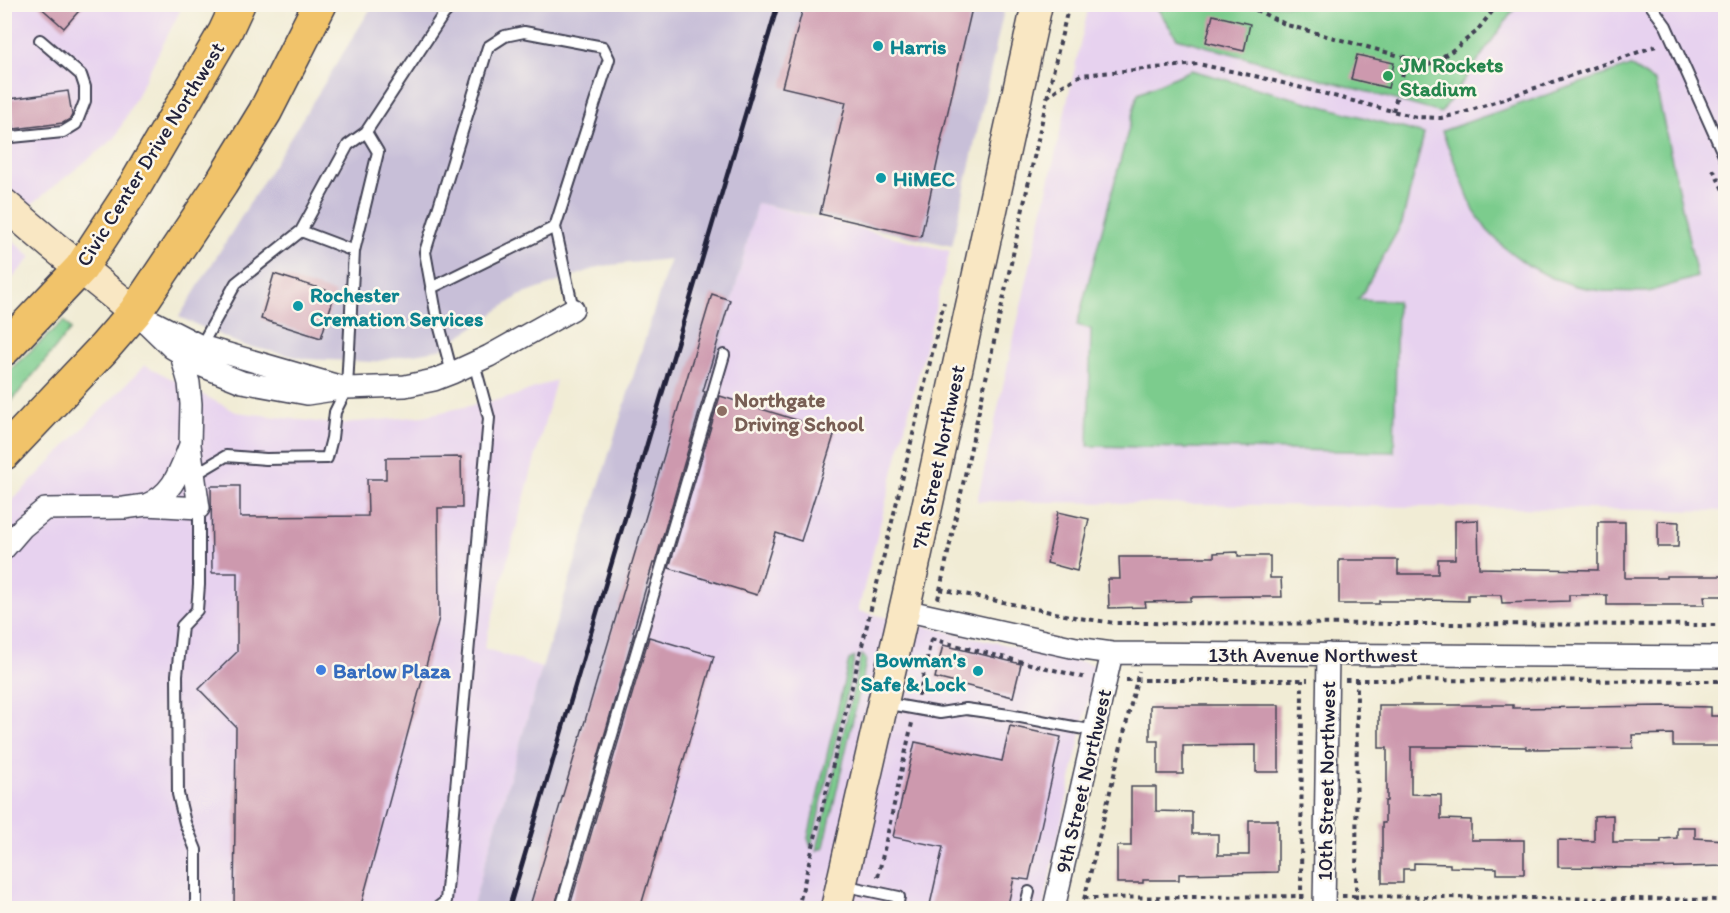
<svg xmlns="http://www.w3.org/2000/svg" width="1730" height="913" font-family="Itim,sans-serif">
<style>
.built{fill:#e7d2ef}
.industrial{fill:#c8bfd8}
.green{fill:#7bcc8d;stroke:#4e7764;stroke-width:1.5}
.building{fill:#cd99ae}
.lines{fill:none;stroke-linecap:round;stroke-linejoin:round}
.lane-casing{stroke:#414052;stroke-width:14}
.street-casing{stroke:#414052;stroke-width:24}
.secondary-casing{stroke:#414052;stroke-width:33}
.primary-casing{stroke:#414052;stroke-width:36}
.path{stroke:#414052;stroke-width:4;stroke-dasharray:4.5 4.5;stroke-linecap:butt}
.lane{stroke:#fff;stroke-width:10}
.street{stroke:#fff;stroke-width:21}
.secondary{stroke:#f9e7c3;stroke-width:30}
.primary{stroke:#f1c36a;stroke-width:33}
.rail{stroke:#22223b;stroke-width:4.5}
.culture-dot{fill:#0f9aa8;stroke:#fbf7ec;stroke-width:2}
.leisure-dot{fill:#2e9e5b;stroke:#fbf7ec;stroke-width:2}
.education-dot{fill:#8d6e63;stroke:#fbf7ec;stroke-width:2}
.shop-dot{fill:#3f7fe0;stroke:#fbf7ec;stroke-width:2}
.labels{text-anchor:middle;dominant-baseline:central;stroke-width:5;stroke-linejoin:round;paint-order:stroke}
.culture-label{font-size:21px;font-weight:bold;fill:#0d838f;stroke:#fbf7ec;text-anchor:start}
.leisure-label{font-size:21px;font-weight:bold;fill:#27864d;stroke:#fbf7ec;text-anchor:start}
.street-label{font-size:21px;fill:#22223b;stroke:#fbf7ec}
.education-label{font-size:21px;font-weight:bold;fill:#785e54;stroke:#fbf7ec;text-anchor:start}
.shop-label{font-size:21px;font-weight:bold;fill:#366cbe;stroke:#fbf7ec;text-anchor:start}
</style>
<rect width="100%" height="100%" fill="#fbf7ec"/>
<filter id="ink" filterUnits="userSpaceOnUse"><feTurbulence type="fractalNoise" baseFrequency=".0167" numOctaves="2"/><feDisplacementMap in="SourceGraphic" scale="12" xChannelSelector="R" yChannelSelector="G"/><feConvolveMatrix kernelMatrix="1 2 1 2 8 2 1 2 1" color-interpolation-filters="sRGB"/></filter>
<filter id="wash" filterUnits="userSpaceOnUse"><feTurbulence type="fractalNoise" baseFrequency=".008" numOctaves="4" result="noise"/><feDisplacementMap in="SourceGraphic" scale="24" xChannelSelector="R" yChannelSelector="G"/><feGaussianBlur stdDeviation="1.35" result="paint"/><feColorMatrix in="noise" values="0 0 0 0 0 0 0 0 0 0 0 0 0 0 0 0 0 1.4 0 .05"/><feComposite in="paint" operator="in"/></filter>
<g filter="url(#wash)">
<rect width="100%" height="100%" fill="#f1ecd5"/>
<path class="built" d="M5 5H183L115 138 28 207 5 186Z
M1089 5H1725V511L977 501Z
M757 203 950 251 858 611 1096 665 1043 908H558L707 400Z
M5 233 31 257 5 287Z
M145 365 236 412 334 424 423 416 511 397 556 380 484 648 542 668 472 908H5L4 509Z"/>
<path class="industrial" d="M373 5H1005L952 246 757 203 707 400 557 908H472L542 668 670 259 602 266 519 296 441 349 373 362 306 359 242 345 179 317Z"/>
<path class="green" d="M1155 5H1517L1441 113 1177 38Z
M1630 66 1655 82 1697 277 1648 292 1602 291 1576 286 1550 277 1528 265 1506 249 1487 230 1474 211 1442 131Z
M1191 70 1424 134 1402 223 1361 296 1357 299 1397 301 1394 452 1088 446 1091 329 1077 325 1138 93Z
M64 321 71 329 5 409V374Z
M861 655 866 659 865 666 824 846 823 848 817 850Z
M855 657 811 847 808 838 849 660Z"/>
<g id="blocks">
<path class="building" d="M37 4H85L64 28Z
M804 4H973L941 141H942L921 237 820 214 846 102 782 87Z
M1213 15 1250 24 1244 51 1206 42Z
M1357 55 1394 63 1388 88 1351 79Z
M68 91 72 115 70 119 63 123 14 129 10 99Z
M274 274 335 293 321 338 261 319Z
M712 294 730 300 703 391 705 392 655 563H653L633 632 634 633 554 909H529Z
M720 396 835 432 801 541 776 533 757 595 669 568Z
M461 457 462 508H438L439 618 360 909H234L236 727 199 689 237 652V573H212L211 486H240V517L368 516 367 479H386V458Z
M1058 512 1089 519 1077 571 1047 563Z
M1478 520 1479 568 1598 570V522H1625V578H1666V576H1725V596H1704L1705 605H1607V595H1569V601L1502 603 1501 595H1468V601L1426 600V601H1379V604H1339V560H1398V574H1438V559H1455V521Z
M1658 521 1679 522 1678 547H1658Z
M1238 552V556H1270V578H1281L1282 597H1252V596L1191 597V601L1145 602 1146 607 1109 608 1108 579H1120L1119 557H1214V553Z
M649 637 714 656 640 909H569Z
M943 645 1021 664 1013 697 935 678Z
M1150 705H1279V772H1256V745L1183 746V774H1158V741H1150Z
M1379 705H1513V708L1663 706 1711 707V716H1725V746H1673V734L1632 735 1633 748 1526 749V747L1448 746V747H1411V794L1441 795V819L1471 820V840H1524V874H1497V868L1450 867V864L1414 863V869H1403V883H1382V823H1385V801H1387V748H1379Z
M1010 726 1061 737 1029 880 1014 878 1007 909H929L943 847 893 837 915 742 1002 761Z
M1131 787H1156V811L1192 812V834H1218V855H1249V820H1278V872L1179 874V880H1143V883H1117V846H1131Z
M1613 815V842H1661V839L1677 838V827H1695V838L1725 840V866L1644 868 1558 867V840L1594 841V816Z"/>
</g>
</g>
<g filter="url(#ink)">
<use href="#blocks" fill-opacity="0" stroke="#414052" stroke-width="1.5"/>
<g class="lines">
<g class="lane-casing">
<path id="lane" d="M1650 4 1666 26 1726 160
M4 135 12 137 63 132 76 124 85 101V87L81 75 40 40
M555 227 573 309
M354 251 378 152 366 132
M431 288 555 227 609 59 603 47 524 32 505 36 488 47 425 252 436 313 452 373
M201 346 236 283 301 231 348 145 366 132 443 15 453 4
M194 475 226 456 266 459 327 458 332 438 335 412 347 388 354 251 301 231
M884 703 940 713 966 709 1009 715 1095 731
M842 885 899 897 897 908
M196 908V850L185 823 178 794 177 675 182 626 197 610 199 585V508
M437 908 446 901 489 418 474 363
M561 908 724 355
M1025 908 1029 892"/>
</g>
<g class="street-casing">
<path id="street" d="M135 312 172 348 202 366 242 382 307 394 347 388 405 386 434 380 452 373 489 356 573 309
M154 322 201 346 339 386
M146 505C174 493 179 472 190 445
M4 549 23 527 45 509 124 508 146 505 199 508 190 445 191 404 189 383 181 355
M904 610 1076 648 1112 653 1726 657
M1054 908 1112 653
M1324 908 1328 654"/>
</g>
<g class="secondary-casing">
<path id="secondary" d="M4 204 52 245 135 312
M836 908 911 580 1037 4"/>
</g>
<g class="primary-casing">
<path id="primary" d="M4 349 81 268 136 184 225 32 238 4
M4 453 103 349 135 312 221 184 265 112 320 4"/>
</g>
<path class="path" d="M1249 4 1254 9 1287 25 1429 64 1449 53 1476 32 1498 4
M1047 97 1060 87 1081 75 1198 64 1259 77 1416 117 1441 118 1463 113 1656 46
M1393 111 1407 58
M1713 169 1726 196
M940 589 1079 618 1115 623 1726 625
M938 599 1047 98 1069 4
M931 639 1086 678
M1126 680H1308
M1345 680 1726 681
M919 696 932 635
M878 877 912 723
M1342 896 1726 900
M1084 898 1305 896
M798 908C847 706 897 505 944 302
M1082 908 1139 671
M1301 908 1302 680
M1356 908 1357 680"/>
<use href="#lane" class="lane"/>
<use href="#street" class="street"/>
<use href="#secondary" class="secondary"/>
<use href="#primary" class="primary"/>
<path class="rail" d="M509 908 778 4"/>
</g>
</g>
<g class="culture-dot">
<circle cx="878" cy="46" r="6"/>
<circle cx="881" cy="178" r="6"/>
<circle cx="298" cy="306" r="6"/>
<circle cx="978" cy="671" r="6"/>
</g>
<circle class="leisure-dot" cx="1388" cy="76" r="6"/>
<circle class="education-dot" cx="722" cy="411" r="6"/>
<circle class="shop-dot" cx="321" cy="670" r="6"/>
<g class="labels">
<g class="culture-label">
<text x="890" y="46">Harris</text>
<text x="893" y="178">HiMEC</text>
<text x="310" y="294">Rochester<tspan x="310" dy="24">Cremation Services</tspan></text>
<text x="966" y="659" text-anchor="end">Bowman's<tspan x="966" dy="24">Safe &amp; Lock</tspan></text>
</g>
<g class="leisure-label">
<text x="1400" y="64">JM Rockets<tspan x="1400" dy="24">Stadium</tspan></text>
</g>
<g class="street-label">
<text transform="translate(150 154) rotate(-58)">Civic Center Drive Northwest</text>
<text transform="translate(938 457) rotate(-78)">7th Street Northwest</text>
<text x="1313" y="654">13th Avenue Northwest</text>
<text transform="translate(1083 781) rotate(-77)">9th Street Northwest</text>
<text transform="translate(1326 781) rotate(-89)">10th Street Northwest</text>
</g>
<g class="education-label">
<text x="734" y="399">Northgate<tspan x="734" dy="24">Driving School</tspan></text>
</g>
<g class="shop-label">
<text x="333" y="670">Barlow Plaza</text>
</g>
</g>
<rect width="1730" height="913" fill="none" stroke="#fbf7ec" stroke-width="24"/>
</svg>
